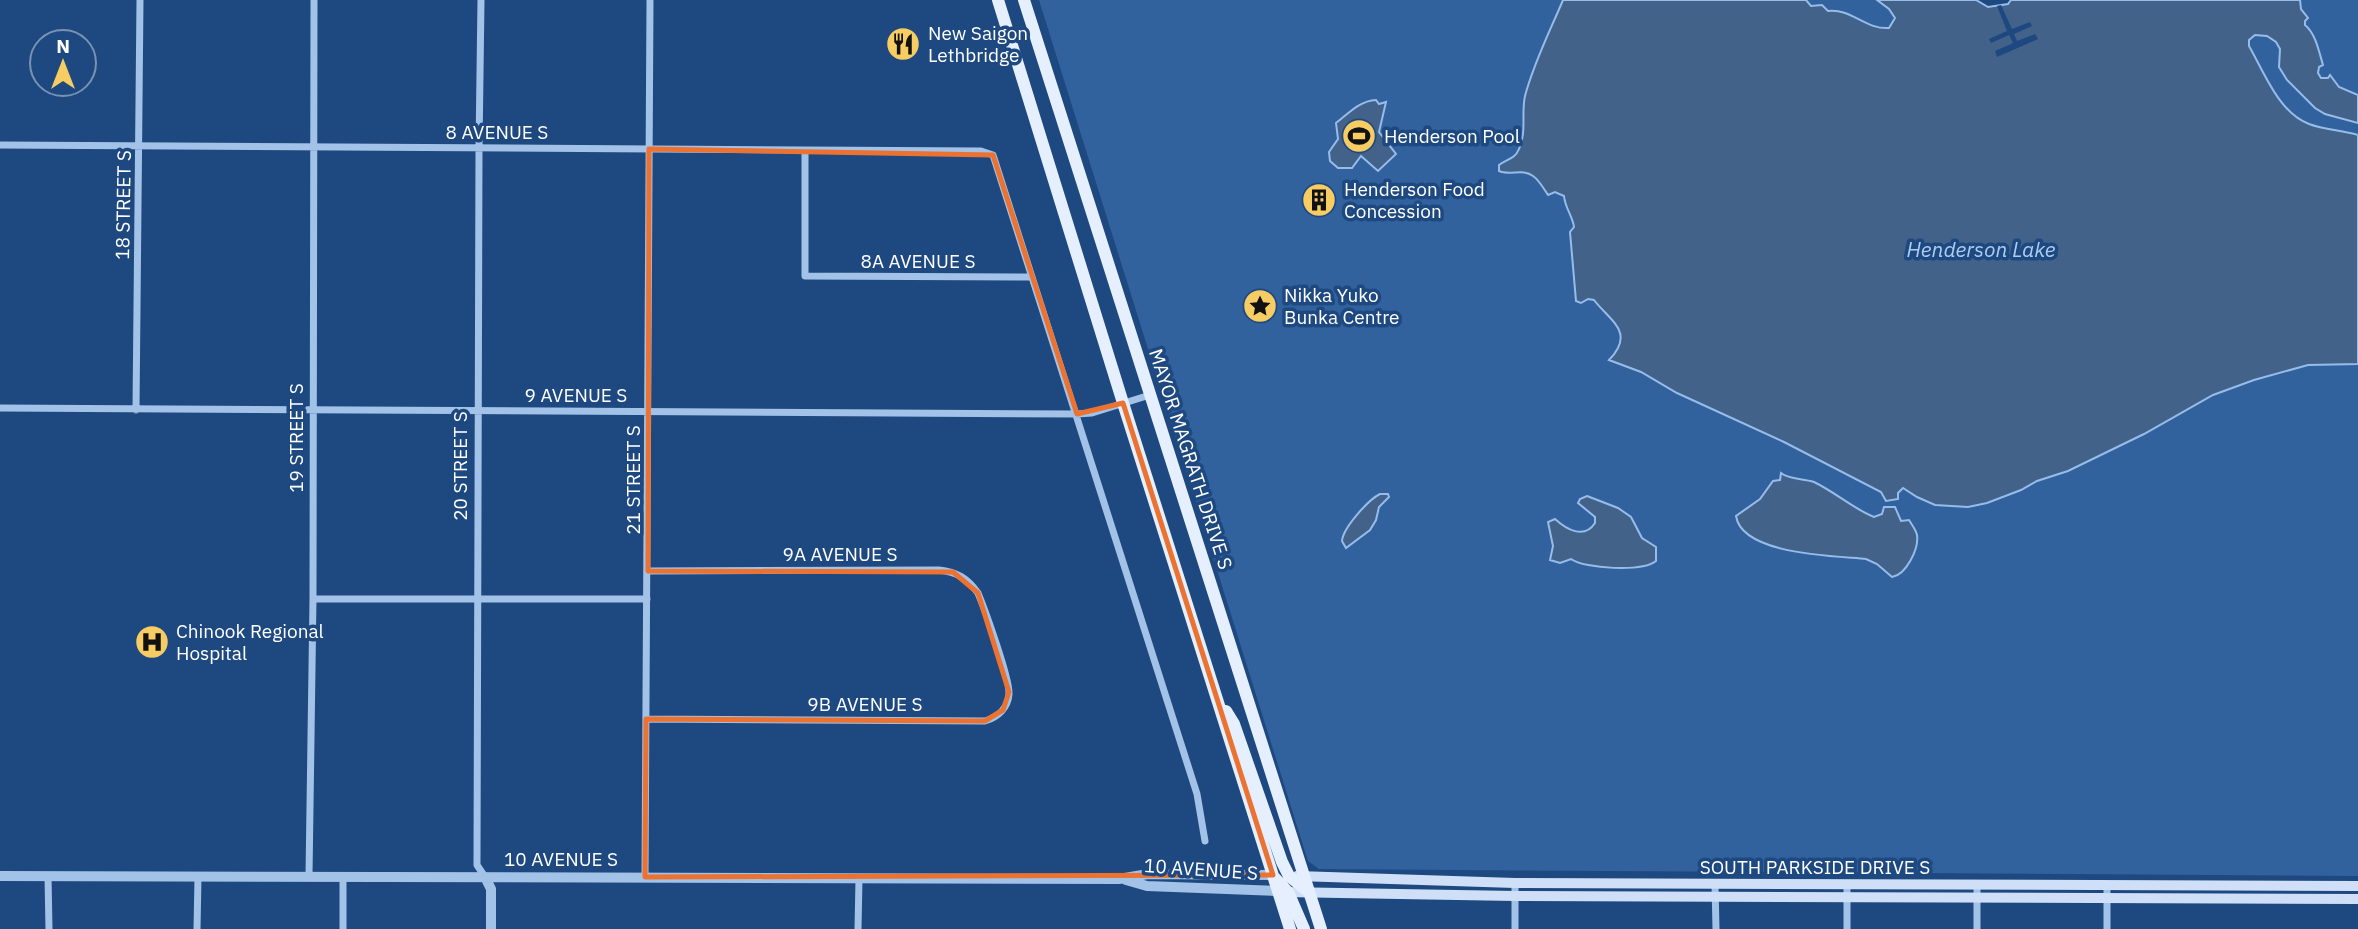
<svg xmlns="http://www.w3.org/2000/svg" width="2358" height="929" font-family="'IBM Plex Sans',sans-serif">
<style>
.green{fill:#32629e}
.water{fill:#42628a;stroke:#96bdea;stroke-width:2}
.pier{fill:#1e4980}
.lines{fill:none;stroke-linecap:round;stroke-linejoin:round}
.minor{stroke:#a3c2e8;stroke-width:7}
.tertiary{stroke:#a3c2e8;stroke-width:10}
.secondary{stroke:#cedff7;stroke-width:10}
.primary{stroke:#e6effe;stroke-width:12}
.marked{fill:none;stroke:#eb7230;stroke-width:5;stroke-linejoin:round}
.labels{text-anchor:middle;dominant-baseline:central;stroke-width:7;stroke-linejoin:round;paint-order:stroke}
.poi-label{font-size:19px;fill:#fff;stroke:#1e4980;text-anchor:start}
.street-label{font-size:19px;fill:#fff;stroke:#1e4980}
.water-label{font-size:21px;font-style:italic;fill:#aeccf0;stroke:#1e4980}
</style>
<rect width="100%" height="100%" fill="#1e4980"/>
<path class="green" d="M1039 0H1564C1550 31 1534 62 1526 95 1520 117 1533 153 1504 162L1506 174C1531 170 1534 176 1548 195L1555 192 1564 196 1569 215 1574 223 1588 299 1594 300C1611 323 1635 330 1609 360L1641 372 1677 393 1784 442 1881 492 1898 493 1903 488 1917 497 1935 505 1968 507 2021 490 2037 481 2068 471 2144 434 2213 395 2254 380 2309 365 2358 364V876L1319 869 1308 861Z
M1806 0H1877L1889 9 1895 18 1889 28C1874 29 1869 22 1856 18 1847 16 1836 14 1827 10 1820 8 1819 5 1811 6Z
M2300 0H2358V95L2339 87 2331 76 2328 78H2321L2317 73 2322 65 2305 26Z
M2254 35 2267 36 2276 42 2280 49 2279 67 2287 80 2315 108 2324 114 2358 123V135C2342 130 2325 130 2309 124 2279 113 2264 72 2249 46V40Z"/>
<path class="water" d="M1563 0H1806L1811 6 1822 5 1828 11C1851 8 1866 30 1889 28L1895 18 1889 9 1877 0H1976L1988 7 2008 4 2011 0H2300L2301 9 2308 18 2305 21V25C2316 34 2319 52 2323 65L2319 67 2318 73 2321 78H2328L2330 75 2339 87 2358 95V123L2325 114 2315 108 2287 80 2279 67 2280 49 2276 42 2267 36 2255 35 2249 40V46C2264 72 2279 113 2309 124 2325 130 2342 130 2358 135V364L2308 365 2254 380 2213 395 2144 434 2068 471 2037 481 2021 490 1987 503 1968 507 1935 505 1917 497 1903 488 1898 493V499L1886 501 1881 492 1784 442 1677 393 1641 372 1609 360C1636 332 1610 321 1594 300L1588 299 1581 303 1576 301 1570 232 1574 227C1573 217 1565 208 1564 196L1555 192 1548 195C1544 189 1539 180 1533 176 1523 168 1510 176 1499 171V165C1507 159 1515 159 1519 149 1527 132 1521 113 1525 96 1534 62 1550 31 1563 0Z
M1376 100 1379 104 1386 102 1379 132 1396 154 1378 171 1361 156 1352 168H1338L1330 161 1329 152 1338 139 1336 123C1349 113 1359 101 1376 100Z
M1781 473C1790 480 1803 478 1814 482 1835 492 1852 508 1874 517L1882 514 1884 507H1895L1901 521 1909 520C1912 525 1916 530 1917 535 1919 549 1906 575 1892 577L1877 564 1866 559C1836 556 1742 555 1736 516L1760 499 1773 481 1780 480Z
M1380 494H1388L1389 497 1379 507 1376 520 1370 530 1346 548 1342 541C1343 528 1368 500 1380 494Z
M1587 496 1618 508 1631 517 1642 538 1656 547V561C1642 572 1585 569 1571 559L1560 563 1550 560 1553 546 1548 522 1555 519C1566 529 1584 540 1595 523V517L1578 503 1580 499Z"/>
<path class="pier" d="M2001 5 2012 29 2030 22 2032 26 2014 34 2017 41 2035 34 2038 39 1997 57 1995 51 2013 43 2009 35 1991 43 1989 39 2007 31 1997 6Z"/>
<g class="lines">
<path class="minor" d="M481 0 479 148 477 865 485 877
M0 145 981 151 993 155 1197 794 1205 841
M805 150V276L1032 277
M0 408 1077 414 1092 413 1150 395
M136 410 140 0
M313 599H647
M646 719 985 721C998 717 1008 708 1009 694 1010 679 985 610 978 593 967 578 957 572 939 570L648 571
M48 876 49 929
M309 876 313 599 314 0
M645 877 650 0
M1715 884 1716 929
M1847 884V929
M1977 884V929
M2107 885V929
M197 929 198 877
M343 929V876
M858 929 859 879
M1515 929V883"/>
<path class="tertiary" d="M0 876 1119 879 1148 874 1273 875
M485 877 491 889V929
M1126 880 1147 886 1278 891"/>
<path class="secondary" d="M1297 876 1515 883 2358 886
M1283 892 1515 896 2358 899"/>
<path class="primary" d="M998 0 1123 403 1290 929
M1024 0 1321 929
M1226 711 1234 724 1282 862 1289 876 1309 892
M1275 878 1288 892 1304 929"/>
</g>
<path class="marked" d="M649 149 993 155 1077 414 1123 403 1273 875 645 877 646 719 985 721 1003 710 1009 692 978 593 953 572 648 571Z"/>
<defs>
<g id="restaurant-disc" transform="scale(1.75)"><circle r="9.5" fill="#f7cc63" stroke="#1e4980"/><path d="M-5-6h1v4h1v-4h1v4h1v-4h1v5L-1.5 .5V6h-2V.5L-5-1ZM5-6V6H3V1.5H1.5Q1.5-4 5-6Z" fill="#111"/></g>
<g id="stadium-disc" transform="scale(1.75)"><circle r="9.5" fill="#f7cc63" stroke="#1e4980"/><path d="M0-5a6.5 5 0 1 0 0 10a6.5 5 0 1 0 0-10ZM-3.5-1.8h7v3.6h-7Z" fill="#111"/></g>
<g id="building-disc" transform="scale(1.75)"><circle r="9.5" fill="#f7cc63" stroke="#1e4980"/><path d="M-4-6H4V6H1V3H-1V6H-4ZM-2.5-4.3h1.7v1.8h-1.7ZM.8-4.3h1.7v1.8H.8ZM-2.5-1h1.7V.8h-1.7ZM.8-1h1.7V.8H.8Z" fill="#111"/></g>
<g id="sight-disc" transform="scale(1.75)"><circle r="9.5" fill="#f7cc63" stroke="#1e4980"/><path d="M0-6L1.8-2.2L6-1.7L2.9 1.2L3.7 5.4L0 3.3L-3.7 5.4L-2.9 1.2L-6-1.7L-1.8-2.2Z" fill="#111"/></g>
<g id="hospital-disc" transform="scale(1.75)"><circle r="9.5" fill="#f7cc63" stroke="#1e4980"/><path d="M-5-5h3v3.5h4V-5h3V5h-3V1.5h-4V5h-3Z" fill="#111"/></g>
</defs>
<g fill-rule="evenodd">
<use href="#restaurant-disc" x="903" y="44"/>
<use href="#stadium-disc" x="1359" y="136"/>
<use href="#building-disc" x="1319" y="200"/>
<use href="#sight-disc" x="1260" y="306"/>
<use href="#hospital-disc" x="152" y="642"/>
</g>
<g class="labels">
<g class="poi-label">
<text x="928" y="33">New Saigon<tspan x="928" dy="22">Lethbridge</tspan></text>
<text x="1384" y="136">Henderson Pool</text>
<text x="1344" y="189">Henderson Food<tspan x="1344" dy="22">Concession</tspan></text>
<text x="1284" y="295">Nikka Yuko<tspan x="1284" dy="22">Bunka Centre</tspan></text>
<text x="176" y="631">Chinook Regional<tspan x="176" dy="22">Hospital</tspan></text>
</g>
<g class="street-label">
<text x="497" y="132">8 AVENUE S</text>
<text transform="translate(123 205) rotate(-89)">18 STREET S</text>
<text x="918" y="261">8A AVENUE S</text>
<text x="576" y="395">9 AVENUE S</text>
<text transform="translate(296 438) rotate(-90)">19 STREET S</text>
<text transform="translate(1191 459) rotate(72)">MAYOR MAGRATH DRIVE S</text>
<text transform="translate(460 466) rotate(-90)">20 STREET S</text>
<text transform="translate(633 480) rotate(-90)">21 STREET S</text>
<text x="840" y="554">9A AVENUE S</text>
<text x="865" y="704">9B AVENUE S</text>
<text x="561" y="859">10 AVENUE S</text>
<text x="1815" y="867">SOUTH PARKSIDE DRIVE S</text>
<text transform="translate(1201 869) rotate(4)">10 AVENUE S</text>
</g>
<g class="water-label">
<text x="1981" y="249">Henderson Lake</text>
</g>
</g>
<g transform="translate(63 63)"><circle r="33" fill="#1e4980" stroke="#7892b3" stroke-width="2"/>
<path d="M0-5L12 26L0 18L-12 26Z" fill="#f7cc63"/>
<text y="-10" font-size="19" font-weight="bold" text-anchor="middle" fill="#ffffff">N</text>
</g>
</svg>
